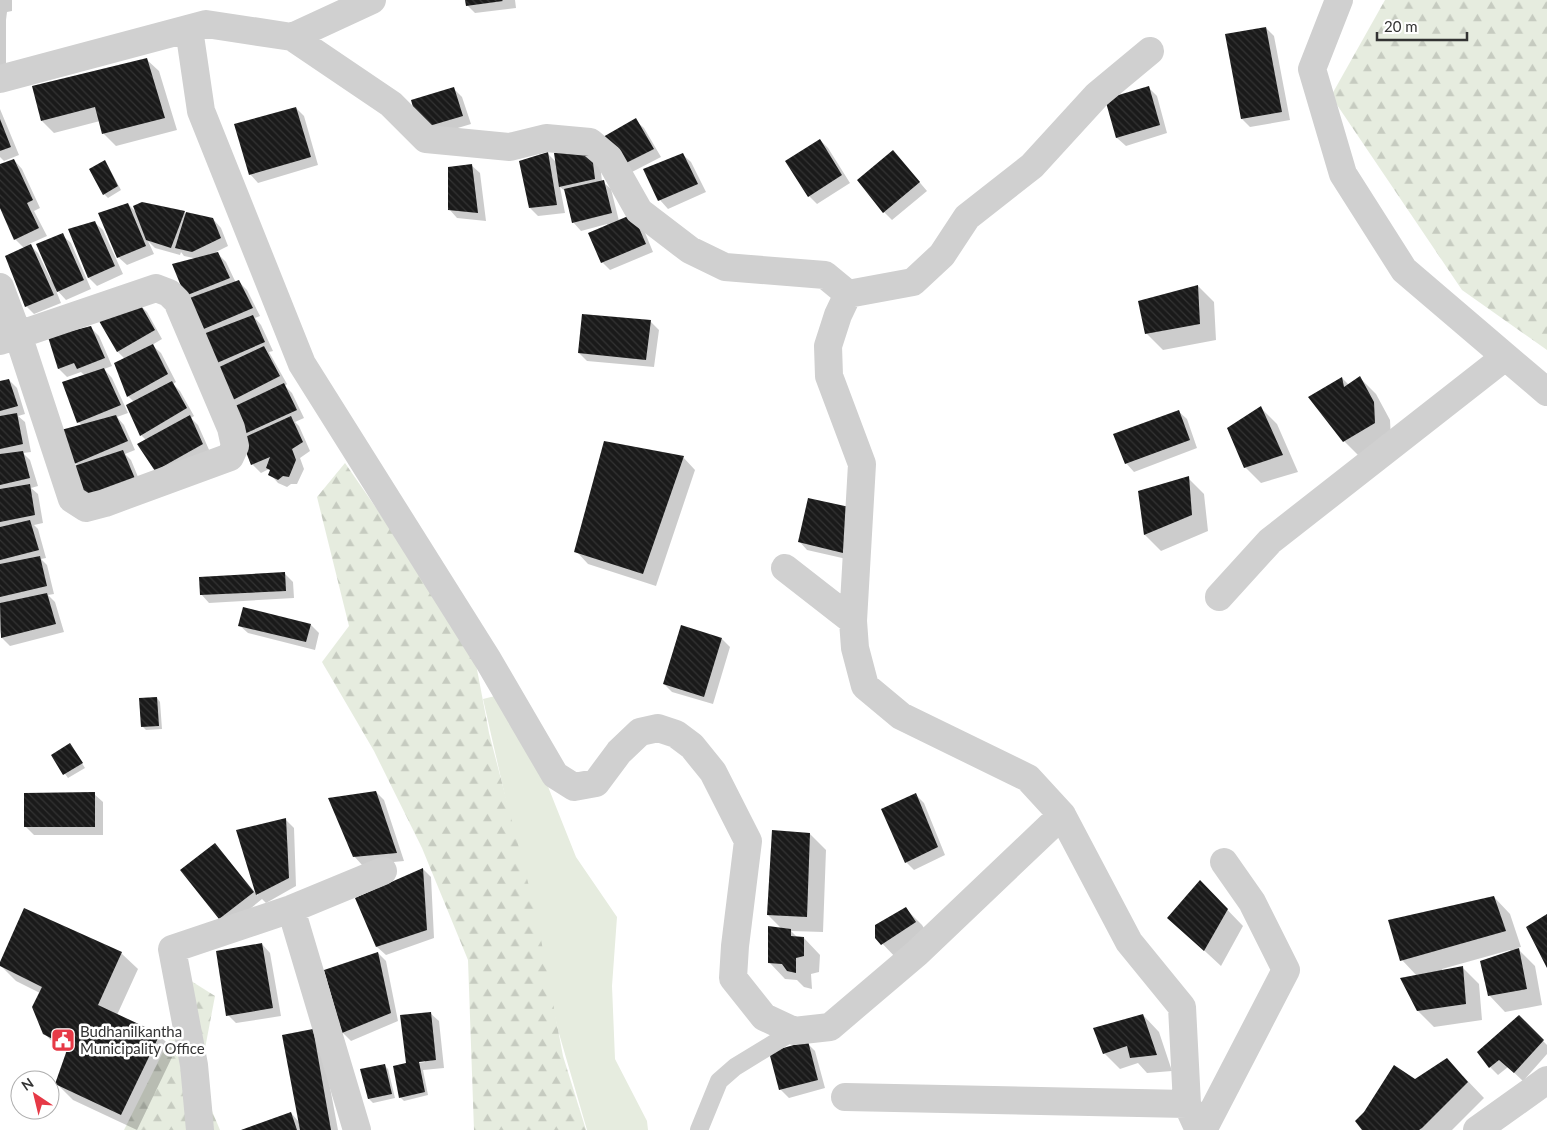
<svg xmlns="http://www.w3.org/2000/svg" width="1547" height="1130" font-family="Lato,sans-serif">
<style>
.green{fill:#e6ecdf}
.forest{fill:url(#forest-firs)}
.shadow{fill:#0003;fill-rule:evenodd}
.building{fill:url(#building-back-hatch)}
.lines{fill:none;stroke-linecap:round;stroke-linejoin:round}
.lane{stroke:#d0d0d0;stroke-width:18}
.street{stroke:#d0d0d0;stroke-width:28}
.labels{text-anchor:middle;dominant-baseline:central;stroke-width:5;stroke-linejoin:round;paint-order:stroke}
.poi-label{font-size:15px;fill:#333;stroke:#fff;text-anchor:start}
</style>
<defs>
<pattern id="forest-firs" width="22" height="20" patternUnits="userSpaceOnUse" patternTransform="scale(1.25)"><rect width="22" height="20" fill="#e6ecdf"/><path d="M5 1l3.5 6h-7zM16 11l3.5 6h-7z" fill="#c6cbc0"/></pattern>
<pattern id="building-back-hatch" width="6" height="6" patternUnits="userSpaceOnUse" patternTransform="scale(1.25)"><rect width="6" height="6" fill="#1a1a1a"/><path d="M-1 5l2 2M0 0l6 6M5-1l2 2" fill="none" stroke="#333"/></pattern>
</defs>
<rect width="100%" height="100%" fill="#fff"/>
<path class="green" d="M499 695 545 779 576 857 617 917 612 986 615 1059 647 1121 648 1130H587L558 1030 483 699Z"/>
<path class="forest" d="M1385 0H1547V350L1462 290 1331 96Z
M345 463 473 648 489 733 536 913 563 1056 586 1130H474L468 960 422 848 374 751 322 662 349 626 317 497Z
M188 979 215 996 199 1080 220 1130H124L186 1006Z"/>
<path class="shadow" d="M0 0H12V11L7 12 6 20V71L0 70Z
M467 0H515L516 8 475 13 467 5Z
M1266 28 1274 36 1290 120 1250 127 1242 119Z
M146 59 159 71 177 130 116 146 103 133 100 121 54 133 42 121Z
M1149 88 1157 96 1167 133 1126 146 1117 138 1106 100Z
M454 89 462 97 471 124 428 137 412 101Z
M296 108 304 116 318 165 258 183 250 174Z
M0 109 19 155 4 161 0 157Z
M635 120 644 128 661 157 630 173 605 137Z
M820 140 828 148 850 183 817 204 809 196Z
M893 151 927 191 892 220 884 212Z
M548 154 556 162 599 156 602 181 611 189 619 221 641 223 653 252 610 270 602 262 607 224 581 231 573 222 566 192 560 187 565 213 538 216 530 208Z
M682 154 691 162 706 192 668 209 660 200Z
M14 160 22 169 40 208 34 211 47 236 29 244 38 253 51 280 53 279 62 235 71 243 91 289 66 300 55 288 61 303 34 314 26 306 24 248 15 239 2 208 0 209V166Z
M104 162 108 166 121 190 108 198 104 194Z
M471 165 480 173 486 221 457 218 449 209Z
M128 204 137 213 184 212 187 215 213 219 221 228 228 246 216 252 226 262 236 283 239 282 247 290 260 316 255 318 261 325 273 351 269 352 287 384 285 386 292 393 304 418 295 422 299 426 310 451 300 458 304 469 297 484H291L287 487 278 483 270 474 271 468 261 473 253 465 186 295 198 259 184 256 181 252 180 255 155 248 148 241 154 254 127 265 118 257Z
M94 222 103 230 123 274 97 286 89 278 70 230Z
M1198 286 1214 302 1216 340 1163 350 1146 333Z
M138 303 147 312 162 339 152 345 161 353 176 382 173 384 180 391 194 416 191 418 198 425 210 452 164 479 146 440 141 435 134 402 128 396 125 359 118 352 101 321Z
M650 321 659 330 654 367 587 361 579 353Z
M91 328 99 336 112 366 104 369 112 378 128 413 117 417 124 425 135 450 125 454 131 460 143 489 78 466 75 463 82 425 78 422 85 376 81 372 67 377 59 369 49 337Z
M1359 377 1376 394 1390 420 1391 439 1360 457 1344 441 1342 378 1349 385Z
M9 380 17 388 25 414 18 416 25 422 31 452 23 453 30 460 38 486 31 488 38 494 43 523 34 525 38 529 46 558 41 559 47 565 54 594 48 595 55 602 64 632 10 646 2 638 0 631V382Z
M1261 408 1277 424 1298 472 1261 483 1245 467Z
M1178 411 1187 419 1197 448 1134 472 1126 463Z
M683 457 695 470 656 586 588 564 576 551Z
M1188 478 1204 494 1208 531 1161 551 1145 535 1140 492Z
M809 499 851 560 807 550 799 541Z
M285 574 293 582 294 598 209 603 201 594Z
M239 625H311L319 633 315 650 248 633Z
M722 639 730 647 713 704 672 692 664 684Z
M157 698 160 702 162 729 146 730 142 726Z
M73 749 85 768 68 778 52 756Z
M376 792 384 800 404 861 362 865 354 856Z
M94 794 103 802V835H34L26 827Z
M916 795 924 803 945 855 914 870 906 862Z
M286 820 294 828 296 886 266 903 262 899 228 927 220 918 215 844 258 896 238 831Z
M810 834 826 850 823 932 791 931 798 938H804L820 955 819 972 811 974 812 989 804 987 797 980 785 979 769 962 782 929 768 915Z
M423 869 431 877 434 938 386 955 377 947 357 899Z
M1494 897 1510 914 1521 947 1517 948 1535 966 1542 1005 1505 1012 1489 995 1511 952 1510 950 1442 969 1443 971 1462 967 1479 984 1482 1020 1434 1027 1418 1011 1417 976 1402 960Z
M1216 898 1243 926 1221 966 1168 917Z
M906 909 922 925 931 939 899 961 876 937Z
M262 944 270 953 281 1016 236 1023 228 1015Z
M121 953 138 969 117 1015 159 1035 175 1051 137 1130 73 1100 57 1084 67 1053 60 1050 44 1033 40 993 16 981 0 965Z
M378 953 386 961 398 1021 351 1041 343 1033 326 971Z
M430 1013 439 1021 444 1068 423 1070 428 1095 404 1101 400 1097 409 1065ZM425 1060V1062L412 1064Z
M1143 1015 1159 1032 1172 1071 1147 1073 1138 1063 1120 1069 1104 1053Z
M1519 1017 1547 1045V1054L1523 1081 1508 1067 1498 1075 1490 1067Z
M312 1030 321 1039 338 1130H244L291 1113 299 1122Z
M807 1043 815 1051 825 1088 789 1098 780 1089Z
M384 1065 388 1069 395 1098 373 1103 369 1099Z
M1463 1076 1484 1098 1452 1130H1364L1415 1080Z"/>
<path class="building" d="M465 0H502L503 1 466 6Z
M1266 27 1282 112 1241 119 1225 34Z
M147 58 165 118 102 134 95 107 41 121 32 86Z
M1149 86 1160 125 1116 138 1105 99Z
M454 87 463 116 419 129 411 100Z
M296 107 311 157 249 175 234 124Z
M636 118 654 149 620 166 603 137Z
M0 119 11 147 0 151Z
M820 139 842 175 808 197 785 161Z
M591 147 595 179 559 187 554 153Z
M893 150 920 182 883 213 857 180Z
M548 152 557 205 529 208 519 161Z
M683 153 698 184 658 201 643 169Z
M14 159 33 200 27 203 39 228 14 240 0 208V164Z
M105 160 118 186 103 195 89 169Z
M472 164 478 213 448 210V167Z
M604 180 612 213 572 223 564 189Z
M142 202 185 211 171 248 146 240 133 206Z
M128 203 146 246 117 258 98 213Z
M186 212 213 218 221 238 192 252 175 248Z
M633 214 646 244 601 263 588 233Z
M95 221 115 266 88 278 68 229Z
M63 233 84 280 57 292 36 244Z
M31 244 54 295 25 307 5 256Z
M218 252 230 278 185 296 172 264Z
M239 280 253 308 199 331 187 299Z
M1198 285 1200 324 1145 334 1138 301Z
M139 302 155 330 117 352 99 321Z
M582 314 651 320 646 360 578 353Z
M253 315 265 342 210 366 198 336Z
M91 326 105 358 77 369 74 363 58 369 48 337Z
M153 344 168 374 127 397 114 363Z
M264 346 280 376 227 403 213 370Z
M104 368 121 405 77 423 62 382Z
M1360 376 1374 402 1375 423 1343 442 1308 397 1342 377 1344 387Z
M9 379 18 406 0 411V381Z
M172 381 187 408 140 436 126 405Z
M284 383 297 410 242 435 231 408Z
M1261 406 1283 455 1244 468 1227 428Z
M1179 410 1190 440 1125 464 1113 434Z
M17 413 23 444 0 449V416Z
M116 415 128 441 74 464 61 430Z
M190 415 203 444 155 471 137 444Z
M291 416 303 442 292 449 296 460 289 477 283 476 278 480 268 475 270 470 266 468 270 457 251 465 241 439Z
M604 441 684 456 643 574 574 552Z
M123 450 136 481 82 500 68 468Z
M23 451 30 478 0 485V454Z
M1189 476 1192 515 1144 535 1138 491Z
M30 484 35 515 0 522V489Z
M808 498 854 508 843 553 798 542Z
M30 520 39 550 0 560V527Z
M40 556 47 586 0 597V564Z
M285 572 286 591 200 595 199 577Z
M47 593 56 624 1 638 0 603Z
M243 607 311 624 306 642 238 626Z
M681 625 722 638 704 697 663 684Z
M157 697 159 726 141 727 139 698Z
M70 743 83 763 63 775 51 755Z
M376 791 397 853 353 857 328 798Z
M95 792V827H24V793Z
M916 793 938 847 905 863 881 809Z
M286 818 289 878 256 895 236 830Z
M772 830 810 833 807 917 767 915Z
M215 843 254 892 219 919 180 870Z
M423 868 427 930 376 947 355 898Z
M1200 880 1228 909 1204 951 1167 918Z
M1494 896 1506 931 1400 961 1388 920Z
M906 907 916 922 881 945 875 938V925Z
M24 908 122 952 98 1005 160 1034 121 1115 55 1084 68 1047 43 1034 32 1007 42 987 0 966V962Z
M1547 914V968L1526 927Z
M768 926 791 929V936L804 937V956L796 958V973L787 971 782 964 768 963Z
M262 943 273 1008 226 1016 216 951Z
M1519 948 1527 989 1488 996 1480 961Z
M378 952 391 1013 342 1033 324 970Z
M1463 966 1466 1004 1417 1011 1400 978Z
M431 1012 436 1060 419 1062 425 1092 399 1098 393 1066 406 1063 400 1015Z
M1143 1014 1157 1055 1130 1058 1127 1046 1103 1054 1093 1028Z
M1519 1015 1544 1040 1514 1073 1499 1060 1489 1068 1477 1052Z
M313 1029 331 1130H300L282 1035Z
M808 1041 818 1080 779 1090 769 1052Z
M1447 1058 1468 1082 1422 1128 1419 1130H1362L1355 1121 1364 1112 1394 1065 1415 1079Z
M385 1064 392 1094 368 1099 360 1069Z
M291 1112 297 1130H241Z"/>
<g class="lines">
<path class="lane" d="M699 1130 719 1081 735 1067 794 1031"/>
<path class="street" d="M1339 0 1312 69 1343 174 1404 270 1547 392
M189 29 201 111 302 364 488 660 555 775 574 787 596 783 619 752 640 732 658 728 676 734 692 746 713 772 748 841 735 946 733 978 764 1017 794 1031 830 1027 917 953 1062 815 1129 942 1182 1007 1187 1104
M292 37 372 0
M0 79 206 24 292 37 391 104 426 139 510 147 546 138 590 142 609 158 639 211 690 250 725 267 825 275 848 294 838 315 828 346 829 376 862 464 853 621
M0 287 18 335 72 499 86 508 105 503 230 457 235 446 231 428 177 301 169 293 156 288 18 335 0 341
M848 294 913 282 942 255 967 217 1032 166 1097 95 1150 51
M785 568 853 621 855 648 865 686 901 716 1028 778 1062 815
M1219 597 1270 541 1505 357
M291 909 357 1130
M845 1097 1187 1104 1199 1130
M200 1130 194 1065 172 949 291 909 383 871
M1203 1130 1286 970 1252 902 1224 862
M1477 1130 1547 1080"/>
</g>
<defs>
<g id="civic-square" transform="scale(1.25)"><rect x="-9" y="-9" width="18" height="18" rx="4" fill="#e63946" stroke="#fff"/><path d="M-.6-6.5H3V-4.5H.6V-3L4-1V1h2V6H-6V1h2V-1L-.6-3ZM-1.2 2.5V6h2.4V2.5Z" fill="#fff"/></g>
</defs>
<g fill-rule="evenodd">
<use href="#civic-square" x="63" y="1040"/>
</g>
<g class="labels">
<g class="poi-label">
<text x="80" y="1031">Budhanilkantha<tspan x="80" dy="17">Municipality Office</tspan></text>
</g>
</g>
<g transform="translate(35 1095) rotate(325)"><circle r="24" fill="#ffffff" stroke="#adadad"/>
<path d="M0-4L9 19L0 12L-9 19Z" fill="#e63946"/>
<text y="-8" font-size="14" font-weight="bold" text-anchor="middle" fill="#333333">N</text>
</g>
<path d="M1377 32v8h90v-8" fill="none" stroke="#333333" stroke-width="2.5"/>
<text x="1384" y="32" font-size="15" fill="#333333" stroke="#ffffff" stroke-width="4" paint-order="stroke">20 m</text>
</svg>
